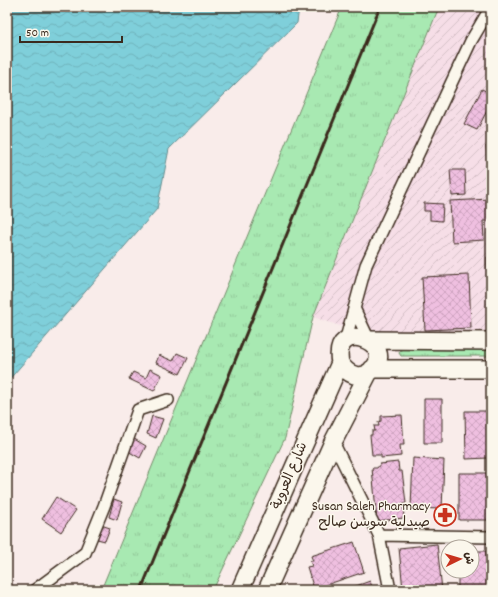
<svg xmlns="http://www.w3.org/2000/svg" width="498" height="597" font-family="Dekko,'Playpen Sans Arabic',sans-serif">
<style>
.industrial{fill:url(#industrial-furrows)}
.grass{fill:url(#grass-tufts);stroke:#728a68}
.water{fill:url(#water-waves);stroke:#648d8f}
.building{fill:url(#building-cross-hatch);stroke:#3b2a1e}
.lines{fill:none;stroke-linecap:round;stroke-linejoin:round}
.minor-casing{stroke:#3b2a1e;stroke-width:14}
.primary-casing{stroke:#3b2a1e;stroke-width:20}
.minor{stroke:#fbf7ec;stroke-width:11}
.primary{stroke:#fbf7ec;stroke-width:17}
.rail{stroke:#3b2a1e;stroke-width:3}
.labels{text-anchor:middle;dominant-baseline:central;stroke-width:3;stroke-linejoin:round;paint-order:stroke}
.street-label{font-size:14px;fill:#3b2a1e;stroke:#fbf7ec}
.poi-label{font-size:14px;fill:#3b2a1e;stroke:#fbf7ec;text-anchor:end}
</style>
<defs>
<pattern id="industrial-furrows" width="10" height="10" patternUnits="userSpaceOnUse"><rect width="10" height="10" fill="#f6dee7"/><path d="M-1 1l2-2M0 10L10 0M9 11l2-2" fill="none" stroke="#d4bfc6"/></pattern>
<pattern id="grass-tufts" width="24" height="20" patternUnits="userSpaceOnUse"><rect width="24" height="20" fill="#a8e9b2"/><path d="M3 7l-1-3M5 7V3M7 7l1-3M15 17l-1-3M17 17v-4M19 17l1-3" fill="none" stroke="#92c899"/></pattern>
<pattern id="water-waves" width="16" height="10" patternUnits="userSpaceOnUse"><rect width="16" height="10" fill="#7fcfda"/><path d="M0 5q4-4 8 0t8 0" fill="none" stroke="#6fb2bb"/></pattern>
<pattern id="building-cross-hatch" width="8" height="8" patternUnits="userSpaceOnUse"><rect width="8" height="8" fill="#efbfe0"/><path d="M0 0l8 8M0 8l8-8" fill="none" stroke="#cea4c0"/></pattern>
</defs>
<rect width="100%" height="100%" fill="#f9ecea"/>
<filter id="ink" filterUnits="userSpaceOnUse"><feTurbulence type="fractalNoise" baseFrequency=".025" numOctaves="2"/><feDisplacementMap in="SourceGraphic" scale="8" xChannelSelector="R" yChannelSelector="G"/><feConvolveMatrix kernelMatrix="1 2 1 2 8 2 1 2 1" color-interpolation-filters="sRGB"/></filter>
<g filter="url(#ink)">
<path class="industrial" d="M439 7H491V335L374 337 313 317Z"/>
<path class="grass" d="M342 7H439L313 317 285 438 213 590H101Z
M406 348H491V356H401L399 353 400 351Z"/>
<path class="water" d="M7 7H299L297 23 169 149 157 209 7 382Z"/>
<path class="building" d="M482 89 491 94V103L477 130 464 124Z
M491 145V181H489L486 146Z
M450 170H465L466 195 452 196Z
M491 199V221H483L484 240 452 242 450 201Z
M424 203 443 204 442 221 430 220V211H424Z
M487 257H491V336H489Z
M469 275 471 328 425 330 422 277Z
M177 353 188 358 180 374 156 363 159 355 173 361Z
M150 369 162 375 154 391 129 379 133 372 146 378Z
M424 399H442V443H424Z
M465 411H487L488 458 466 459Z
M402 415 404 445H400L401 456 381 458V455H372L370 435H372V431H375L374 426H379L378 422 381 421V416Z
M152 416 163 419 156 438 147 434Z
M131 437 146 446 140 458 124 449Z
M413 458 444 460 442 509 411 508Z
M398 462 399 471H402L406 503 403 504 404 518 377 521 372 468H377L380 464Z
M459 473H487L488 520H459Z
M56 497 76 510 61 532 42 519Z
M114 499 122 502 117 520 109 517Z
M101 525 110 528 105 541 97 539Z
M354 542 364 572 314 589 307 567 312 566 310 561H313L311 556Z
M437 544 442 590H427V588L421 589V590H403L399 548Z
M472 551H486L487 590H458V571H472Z
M370 581 373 590H345Z"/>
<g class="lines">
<g class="minor-casing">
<path id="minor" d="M354 308 369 340
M345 342 366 265 471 41 491 7
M333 442 379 535 390 590
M379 535 491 537
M35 590 85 553 104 506 138 410 168 400"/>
</g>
<g class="primary-casing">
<path id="primary" d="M369 340 491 341
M372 369H491
M240 590 340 363C331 316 401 343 371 371 360 381 347 374 340 363
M267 590 333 442 369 372"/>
</g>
<use href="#minor" class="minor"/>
<use href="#primary" class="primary"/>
<path class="rail" d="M141 590 380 7"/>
</g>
</g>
<defs>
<g id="pharmacy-ring" transform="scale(1.15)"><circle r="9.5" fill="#fbf7ec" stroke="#c8321e" stroke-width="1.5"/><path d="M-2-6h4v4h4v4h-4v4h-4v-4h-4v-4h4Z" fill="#c8321e"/></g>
</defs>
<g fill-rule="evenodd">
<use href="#pharmacy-ring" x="445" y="515"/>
</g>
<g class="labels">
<g class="street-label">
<text transform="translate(290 476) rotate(-67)">شارع العروبة</text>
</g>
<g class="poi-label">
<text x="430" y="507">Susan Saleh Pharmacy<tspan x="430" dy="16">صيدلية سوسن صالح</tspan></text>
</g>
</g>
<rect width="498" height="597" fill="none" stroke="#fbf7ec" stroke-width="24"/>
<rect x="12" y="12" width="474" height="573" fill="none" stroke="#3b2a1e" stroke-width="1.5" filter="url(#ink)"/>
<g transform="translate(460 559) rotate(85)"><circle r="19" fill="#fbf7ec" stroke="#aea59a"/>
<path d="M0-3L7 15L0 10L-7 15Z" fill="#c8321e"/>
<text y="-6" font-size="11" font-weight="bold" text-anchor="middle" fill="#3b2a1e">ش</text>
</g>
<path d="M20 36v6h102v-6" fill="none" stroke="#3b2a1e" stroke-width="2"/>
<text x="26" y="36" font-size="12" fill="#3b2a1e" stroke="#fbf7ec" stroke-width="3" paint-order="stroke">50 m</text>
</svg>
